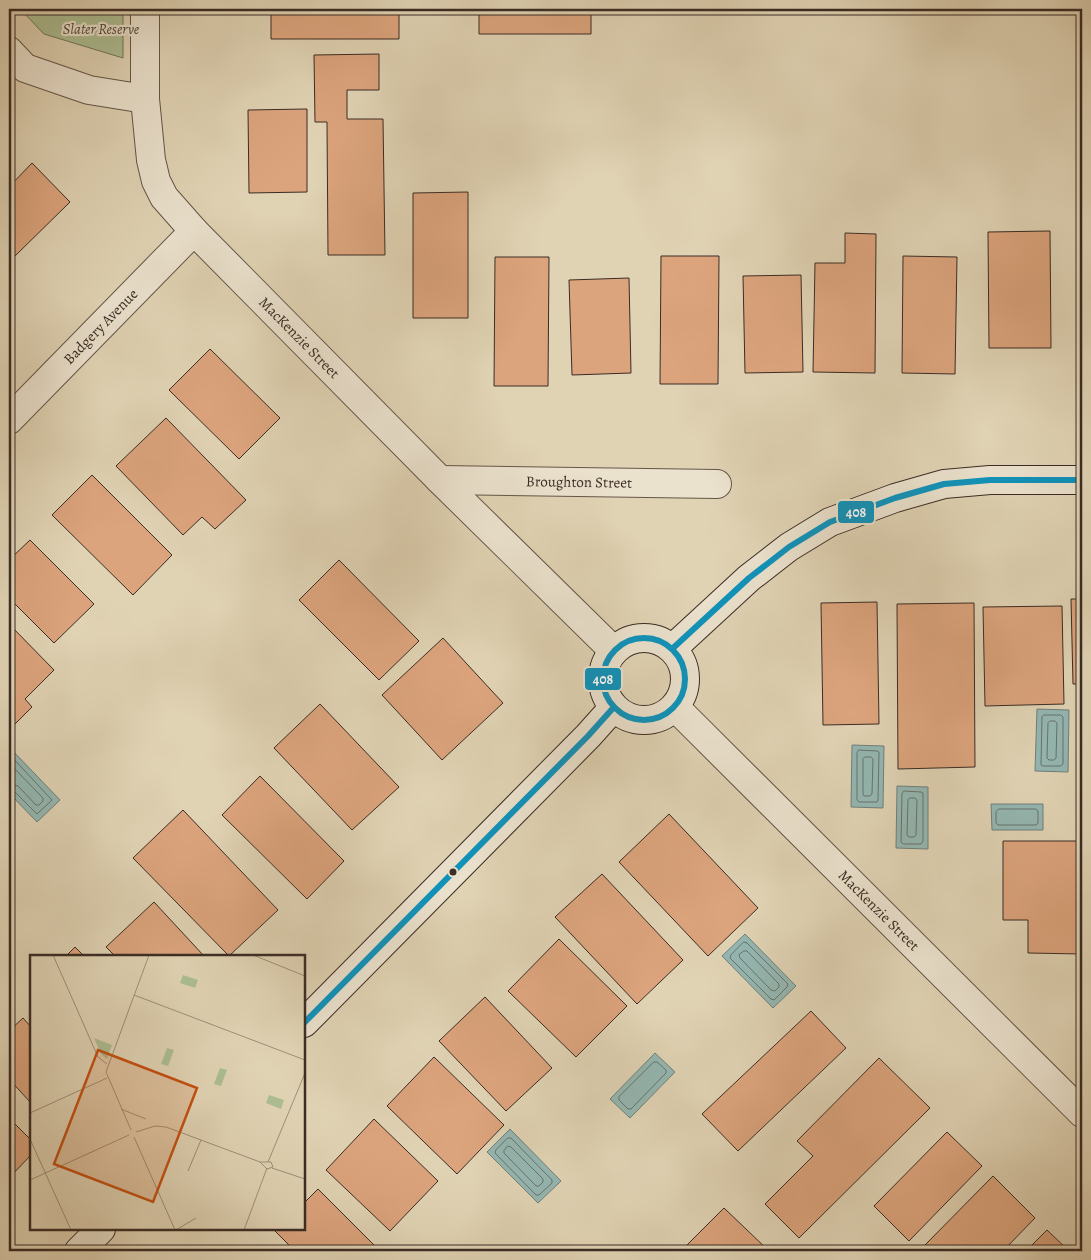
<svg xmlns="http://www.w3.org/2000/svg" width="1091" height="1260" font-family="Alegreya,serif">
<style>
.green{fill:#acbe92;stroke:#73755c}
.water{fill:#94b7b2;stroke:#707f7a}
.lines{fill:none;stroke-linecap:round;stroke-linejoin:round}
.shore{stroke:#67726c;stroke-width:1}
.building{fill:#dca47d;stroke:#3a2c25}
.minor-casing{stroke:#645649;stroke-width:30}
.tertiary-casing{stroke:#645649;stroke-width:30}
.secondary-casing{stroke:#3a2c25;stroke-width:30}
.minor{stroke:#ebe2ce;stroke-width:28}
.tertiary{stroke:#ebe2ce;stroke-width:28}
.secondary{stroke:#ebe2ce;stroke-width:28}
.bus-1-casing{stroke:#ebe2ce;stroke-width:10}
.bus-1{stroke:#0e93bc;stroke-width:6}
.bus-dot{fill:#3a2c25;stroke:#ebe2ce;stroke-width:2}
.labels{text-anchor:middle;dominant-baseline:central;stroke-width:4.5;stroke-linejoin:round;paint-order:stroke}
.park-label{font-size:15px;font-style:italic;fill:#51493b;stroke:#ebe2ce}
.street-label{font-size:15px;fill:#3a2c25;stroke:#ebe2ce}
.inset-road{fill:none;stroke:#9e907b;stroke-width:1}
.view{fill:#c55011;fill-opacity:0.15;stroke:#c55011;stroke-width:2.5}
.inset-edge{fill:none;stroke:#3a2c25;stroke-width:2.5}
.line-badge{stroke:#ebe2ce;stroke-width:2}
.badge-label{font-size:14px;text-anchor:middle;font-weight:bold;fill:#fff}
</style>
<rect width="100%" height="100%" fill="#e0d3b4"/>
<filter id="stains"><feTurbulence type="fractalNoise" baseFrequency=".004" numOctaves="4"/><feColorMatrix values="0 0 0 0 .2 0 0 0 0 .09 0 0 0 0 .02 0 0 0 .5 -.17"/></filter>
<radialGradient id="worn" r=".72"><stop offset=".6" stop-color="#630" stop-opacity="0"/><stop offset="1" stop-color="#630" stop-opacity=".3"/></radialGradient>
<path class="green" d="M20 9H123V58L44 34Z"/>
<path class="water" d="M1037 709 1069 710 1068 772 1035 771Z
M852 745 884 746 883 808 851 807Z
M10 748 60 800 37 822 9 793Z
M897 786 928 787V849L896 848Z
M991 804H1043V830H992Z
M745 934 796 986 773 1008 722 956Z
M655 1053 675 1072 630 1118 610 1099Z
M510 1129 561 1181 538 1203 487 1152Z"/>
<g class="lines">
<path class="shore" d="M1044 715H1061L1063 717V764L1061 766H1043L1041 765 1042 717Z
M1050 721H1055L1057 723 1056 758 1054 760H1049L1047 758 1048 723Z
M859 750 877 751 879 752 878 800 877 802H859L857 800V753Z
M9 754 52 800 37 814 14 791 9 790
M865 757H871L873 759 872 794 870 796H864L863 794V759Z
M9 763 43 798V801L39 805H36L18 786 9 784
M904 791 921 792 923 793V841L921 844H903L901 842 902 794Z
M910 798H915L917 800 916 835 914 837H909L907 835 908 800Z
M999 809H1036L1038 811V823L1036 825H998L996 823V812Z
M744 942 747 943 788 984 787 987 774 1000 771 999 730 958 731 955Z
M744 951H747L779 984V987L775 991 771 990 740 958 739 955Z
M654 1062H657L666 1070V1073L631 1109H628L619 1100V1097Z
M508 1138H511L552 1180V1183L539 1195H536L495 1153 496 1150Z
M508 1146 511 1147 543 1179V1182L539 1186H536L504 1153V1151Z"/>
</g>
<path class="building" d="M271 9H399V39H271Z
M479 9H591V34H479Z
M379 54V90H347V119H383L385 255H328L327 122H315L314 55Z
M307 109V192L249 193 248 110Z
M32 163 70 202 15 256 9 250V187Z
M468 192V318H413V193Z
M1050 231 1051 348H989L988 232Z
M845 233 876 234 875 373 813 372 815 263H845Z
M1078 242H1082V346H1078Z
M661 256H719L718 384H660Z
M903 256 957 257 955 374 902 373Z
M495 257H549L548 386H494Z
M801 275 803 372 745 373 743 276Z
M629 278 631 373 572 375 569 280Z
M210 349 280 418 239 459 169 390Z
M166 418 246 500 215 529 202 517 183 535 116 466Z
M92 475 172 555 133 595 52 515Z
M30 540 94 604 54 643 9 598V560Z
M339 560 419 641 379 680 299 600Z
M1071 599H1082V684H1073Z
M877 602 879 724 823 725 821 603Z
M974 603 975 767 898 769 897 604Z
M1062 606 1064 704 985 706 983 607Z
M9 624 54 670 25 699 32 707 13 726 9 722Z
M443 638 503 703 442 760 382 695Z
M320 704 399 787 352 830 274 748Z
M260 776 344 861 307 899 222 815Z
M183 810 278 910 229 956 133 858Z
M669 814 758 908 708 956 619 862Z
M1003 841H1082V954L1028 953V920H1003Z
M602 874 683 960 637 1004 555 917Z
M154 902 204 956H115L106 947Z
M559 939 627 1006 576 1057 508 991Z
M75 947 84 956H66Z
M485 997 552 1068 506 1111 439 1041Z
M811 1011 846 1048 738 1151 702 1114Z
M23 1018 31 1027V1103L9 1079V1031Z
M434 1057 504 1125 457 1174 387 1106Z
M879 1058 930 1108 799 1238 765 1204 813 1156 797 1141Z
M9 1118 31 1140V1155L9 1178Z
M374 1119 438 1181 390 1231 326 1170Z
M947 1132 982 1166 909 1241 874 1206Z
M993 1176 1035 1218 1003 1251H930L924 1246Z
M318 1189 380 1251H295L275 1231 277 1229H304V1203Z
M724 1208 769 1251H681Z
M1047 1230 1069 1251H1026Z
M255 1246 260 1251H249Z"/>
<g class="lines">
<g class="minor-casing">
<g id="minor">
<path d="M9 51 25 68 89 90 145 99"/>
<path id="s1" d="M9 420 194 231"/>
<path id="s2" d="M440 480 717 484"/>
<path id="s3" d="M675 707 1082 1113"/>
</g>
</g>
<g class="tertiary-casing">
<g id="tertiary">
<path id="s4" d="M145 9V99L151 160 156 181 164 197 194 231 440 480 614 651"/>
</g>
</g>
<g class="secondary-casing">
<path id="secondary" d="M603 679a41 41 0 1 1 82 0a41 41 0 1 1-82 0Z
M672 649 749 578 789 547 830 522 895 498 944 484 990 480H1082
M304 1023 588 736 614 707
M79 1251 101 1229"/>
</g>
<use href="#minor" class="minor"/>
<use href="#tertiary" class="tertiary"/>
<use href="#secondary" class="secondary"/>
<g class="bus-1-casing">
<path id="bus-1" d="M603 679a41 41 0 1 1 82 0a41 41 0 1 1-82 0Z
M672 649 749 578 789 547 830 522 895 498 944 484 990 480H1082
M304 1023 588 736 614 707"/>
</g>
<use href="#bus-1" class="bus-1"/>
</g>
<circle class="bus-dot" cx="453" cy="872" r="4.5"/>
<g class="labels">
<g class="park-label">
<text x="101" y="29">Slater Reserve</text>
</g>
<g class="street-label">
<text stroke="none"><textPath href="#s1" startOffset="131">Badgery Avenue</textPath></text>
<text stroke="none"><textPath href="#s4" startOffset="386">MacKenzie Street</textPath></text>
<text stroke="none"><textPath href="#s2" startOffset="139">Broughton Street</textPath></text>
<text stroke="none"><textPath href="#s3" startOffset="288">MacKenzie Street</textPath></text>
</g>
</g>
<g transform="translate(30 955)">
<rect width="275" height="275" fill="#e0d3b4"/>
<path d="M153 20 168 25 165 33 150 28ZM64 83 82 90 77 104 71 99ZM137 93 144 95 138 111 131 109ZM190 113 197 115 191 131 184 129ZM239 140 254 145 251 154 236 148Z" fill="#acbe92"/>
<path class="inset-road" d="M23 0 68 102 77 109M223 0 275 21M104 40 275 105M91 154 116 164M0 158 77 123M101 175 76 117 119 0M106 177 125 171 136 172 230 207H241L243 212 237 214 230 207M104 182 145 275M0 184 41 275M238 207 275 118M242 213 275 224M158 216 171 185M0 225 99 180M146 275 166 263M214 275 237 213"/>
<path class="view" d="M68 95 167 133 123 247 24 209Z"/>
<rect width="275" height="275" class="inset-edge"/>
</g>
<g class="line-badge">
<rect x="837" y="500" width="38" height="24" rx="5" fill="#0e93bc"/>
<rect x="584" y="667" width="38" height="24" rx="5" fill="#0e93bc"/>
</g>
<g class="badge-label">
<text x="856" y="517">408</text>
<text x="603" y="684">408</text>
</g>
<rect width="1091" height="1260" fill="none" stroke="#e0d3b4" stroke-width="30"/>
<rect x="10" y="10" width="1071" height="1240" fill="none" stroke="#3a2c25" stroke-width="2.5"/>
<rect x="15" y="15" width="1061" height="1230" fill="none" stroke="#3a2c25"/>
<rect width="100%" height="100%" filter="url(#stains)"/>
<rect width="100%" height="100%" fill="url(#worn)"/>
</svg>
